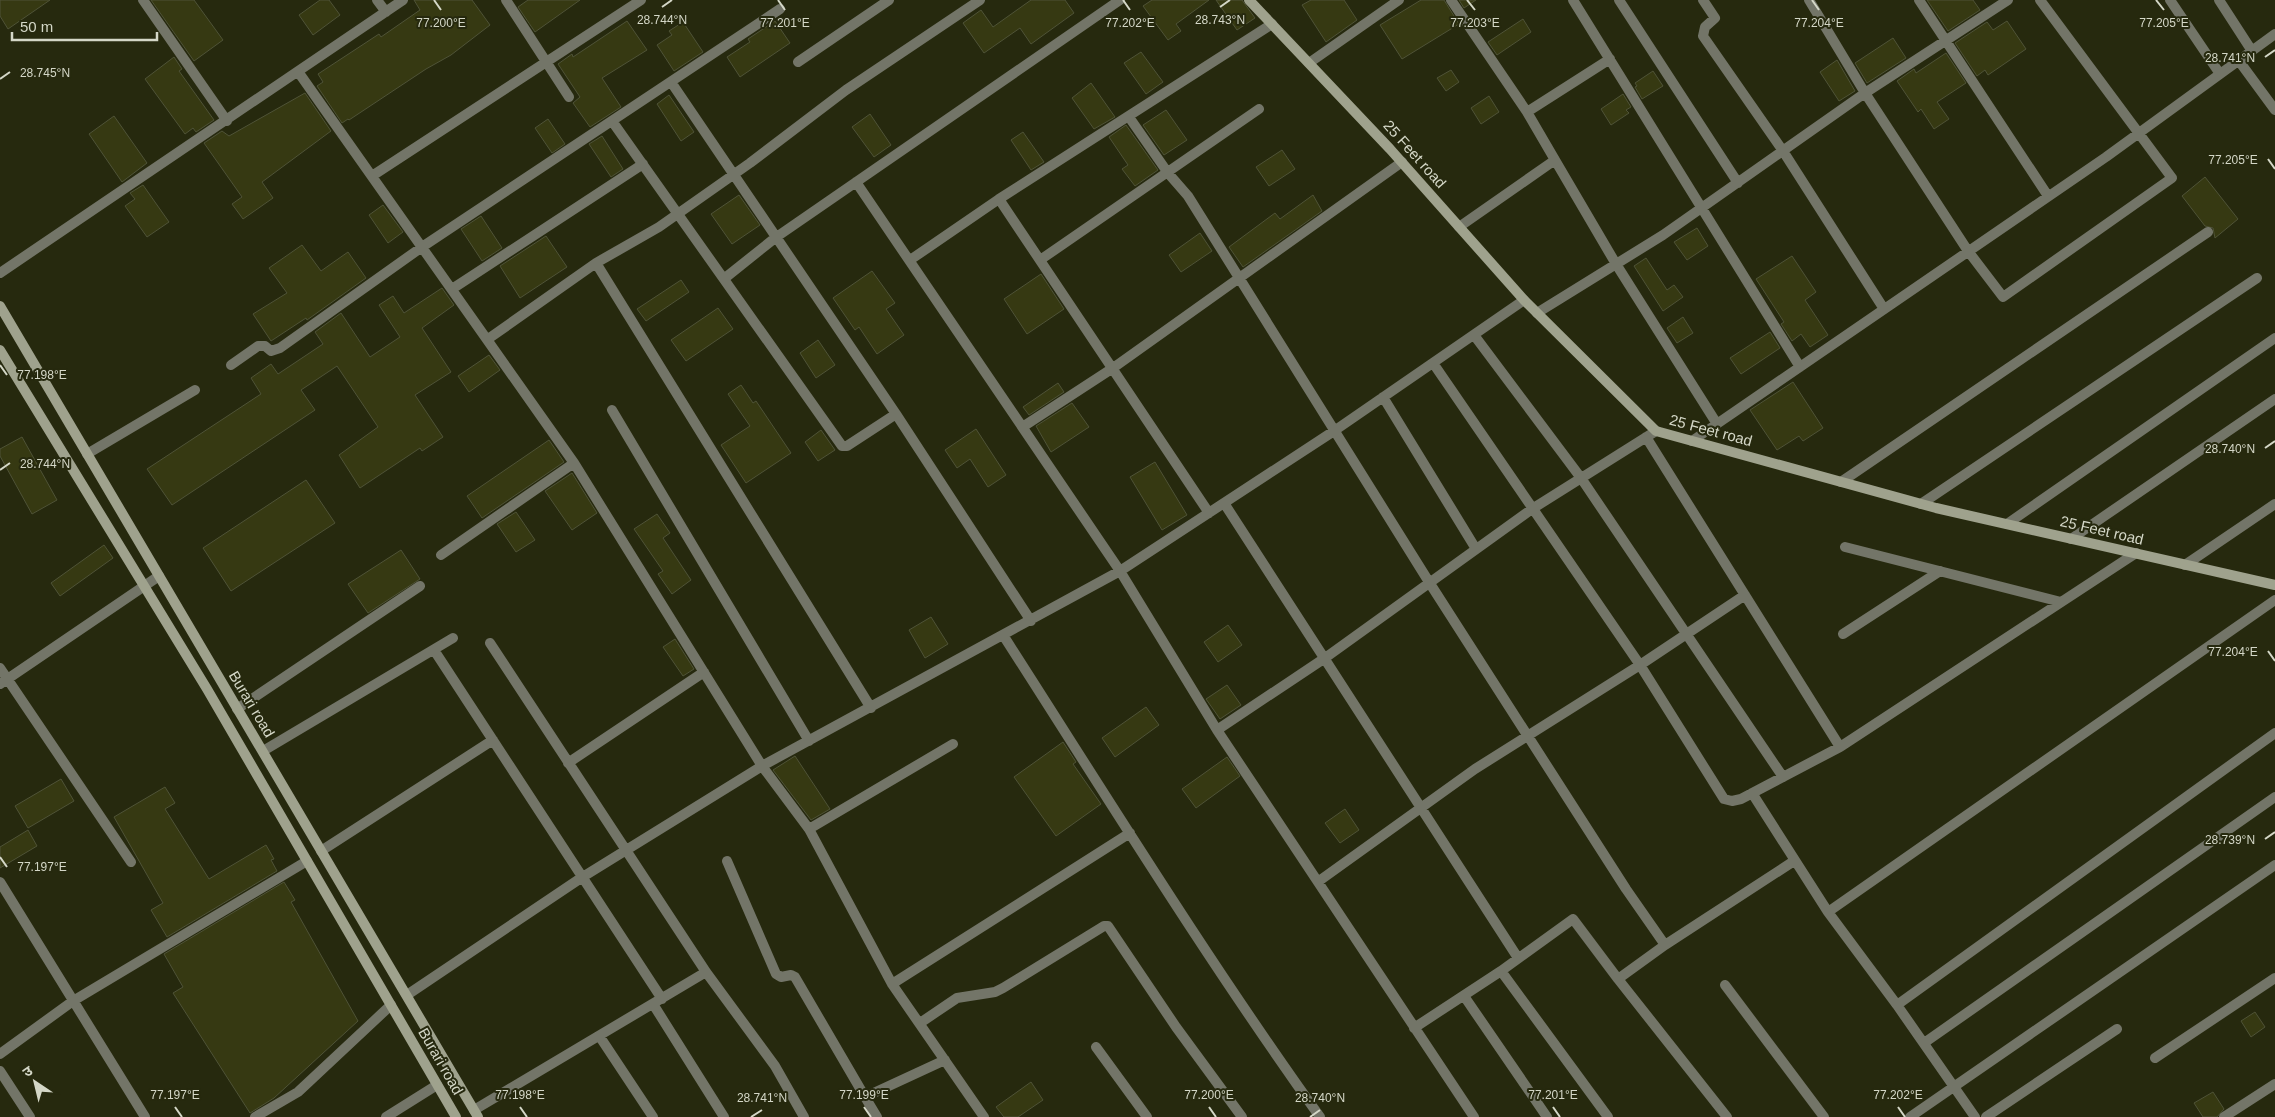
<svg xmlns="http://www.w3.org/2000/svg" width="2275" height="1117" font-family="Helvetica,'Noto Sans Devanagari',sans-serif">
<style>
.building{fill:#363912;stroke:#4f5337}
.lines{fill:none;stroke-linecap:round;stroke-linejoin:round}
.street{stroke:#737568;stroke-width:10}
.secondary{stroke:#9fa28d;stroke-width:10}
.ticks{fill:none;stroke:#d4d7c7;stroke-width:2}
.labels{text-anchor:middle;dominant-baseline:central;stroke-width:4;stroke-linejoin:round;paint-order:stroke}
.street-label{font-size:15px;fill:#d4d7c7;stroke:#26290e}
.ticks-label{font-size:12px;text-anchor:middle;fill:#d4d7c7;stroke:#26290e;stroke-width:4;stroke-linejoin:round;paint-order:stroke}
</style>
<rect width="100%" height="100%" fill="#26290e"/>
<path class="building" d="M0 0H50L8 29 0 16Z
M151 0H194L223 40 194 61Z
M320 0H329L340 15 313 35 299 15Z
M414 0H472L490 25 451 55 426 69 349 120 348 119 342 123 317 86 323 82 318 74 379 34 381 37 420 10Z
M528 0H580L535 32 518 7Z
M1031 0H1065L1074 13 1031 44 1020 28 984 53 963 23 981 10 993 27Z
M1152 0H1209L1176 24 1181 31 1168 40 1143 6Z
M1216 0H1242L1255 18 1237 30Z
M1311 0H1344L1357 20 1326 42 1302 5Z
M1421 0H1444L1459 24 1402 59 1380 25Z
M1459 0H1476L1464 8Z
M1927 0H1973L1980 10 1948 31Z
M1523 19 1531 32 1497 55 1488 42Z
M627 21 647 50 602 78 621 107 590 127 573 103 580 97 558 64 572 54 573 57Z
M775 21 790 43 740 77 727 57 750 42 748 39Z
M2007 21 2026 49 1988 75 1985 70 1977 76 1955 43 1987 22 1993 30Z
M683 22 703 52 674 71 657 45 672 35 669 31Z
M1893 38 1906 58 1867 83 1855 63Z
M1141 52 1163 82 1146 94 1124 63Z
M1946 53 1966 83 1937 102 1949 119 1934 129 1921 109 1918 112 1897 81 1914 69 1916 73Z
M174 57 182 69 179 71 214 120 196 132 193 128 185 134 145 79Z
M1837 60 1855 91 1839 101 1820 72Z
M1451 70 1459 82 1446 91 1437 78Z
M1653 71 1663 86 1642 99 1635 87 1637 86 1635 83Z
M1091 83 1115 117 1094 129 1072 98Z
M305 93 331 131 262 182 273 198 243 219 232 204 242 197 204 143 222 131 229 136Z
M1623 94 1631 107 1626 110 1629 113 1611 125 1601 109Z
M669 95 694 132 681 141 657 104Z
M1489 96 1499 112 1481 124 1471 108Z
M1166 110 1187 140 1164 155 1143 125Z
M870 114 891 145 874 157 852 127Z
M114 116 147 163 122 182 89 134Z
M548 119 565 144 552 153 535 128Z
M1126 125 1158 170 1135 186 1122 169 1128 165 1109 137Z
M1023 132 1044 162 1031 170 1011 140Z
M602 136 623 169 611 177 589 144Z
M1282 150 1295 169 1269 186 1256 167Z
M2205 177 2238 219 2215 238 2213 228 2205 226 2182 196Z
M143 185 169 222 147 237 125 206 135 199 130 193Z
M739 195 760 225 732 244 711 214Z
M1313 195 1322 211 1243 267 1229 247 1275 213 1280 219Z
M383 205 403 232 388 243 369 215Z
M481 216 502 248 482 261 461 229Z
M1697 228 1708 246 1687 260 1674 242Z
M1200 233 1212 251 1181 272 1169 255Z
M546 236 567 267 520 298 500 266Z
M302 245 321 271 348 252 366 278 307 320 306 318 271 341 253 314 287 293 269 268Z
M1792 256 1816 292 1805 300 1828 335 1810 347 1801 334 1792 341 1781 324 1784 322 1756 279Z
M1646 258 1667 290 1674 285 1683 297 1663 311 1634 266Z
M872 271 895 303 886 309 904 335 877 354 859 327 855 330 833 298Z
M1041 274 1064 309 1027 334 1004 299Z
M681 280 689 292 646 321 637 309Z
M442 288 454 305 422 328 451 372 415 395 443 437 422 451 420 448 360 488 339 455 378 427 337 366 301 390 315 410 172 505 147 469 261 394 251 378 271 364 278 374 323 344 315 332 341 313 370 357 400 337 379 305 393 296 404 313Z
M718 308 733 329 686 361 671 340Z
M1683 317 1693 333 1677 343 1667 328Z
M1770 332 1780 348 1741 374 1730 358Z
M818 340 835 365 816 378 800 353Z
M489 355 500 370 469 392 458 376Z
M1793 382 1823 428 1803 441 1799 436 1777 450 1750 410Z
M1058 383 1064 392 1029 415 1023 407Z
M741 385 753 403 756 401 791 453 746 483 721 445 750 426 728 394Z
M1072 403 1089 427 1051 452 1036 426Z
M976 429 1006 475 988 487 970 459 957 468 945 450Z
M821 430 835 450 818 461 805 442Z
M22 437 57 500 32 514 0 456V449Z
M549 440 564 462 482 518 467 496Z
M1155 462 1187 515 1162 530 1130 477Z
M572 473 597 513 572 530 545 491Z
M306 480 335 523 231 591 203 548Z
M516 512 535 540 516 552 497 524Z
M657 514 670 533 663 538 691 580 672 594 658 574 663 571 634 529Z
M104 545 113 558 60 596 51 583Z
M401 550 420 579 368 613 348 584Z
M931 617 948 644 925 658 909 630Z
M1228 625 1242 645 1218 662 1204 642Z
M675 639 694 669 683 676 663 647Z
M1227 685 1241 705 1220 719 1206 699Z
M1146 707 1159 725 1115 757 1102 738Z
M1063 742 1076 762 1073 764 1101 804 1056 836 1014 777Z
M795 756 830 809 811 820 773 770Z
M1227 757 1240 776 1196 808 1182 789Z
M61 779 74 801 28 828 15 806Z
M165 787 175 803 165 809 209 879 266 845 274 859 271 860 277 871 167 937 151 910 163 903 114 817Z
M1345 809 1359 830 1340 843 1325 823Z
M28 830 37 846 0 868V847Z
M284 882 295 900 291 902 358 1021 274 1098 250 1113 173 993 183 987 164 954Z
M2255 1012 2265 1027 2251 1037 2241 1021Z
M1031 1082 1043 1100 1018 1117H1004L996 1107Z
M2213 1092 2224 1109 2217 1117H2203L2194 1103Z"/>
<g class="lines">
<path class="street" d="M143 0 227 121
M377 0 386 12
M506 0 569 97
M1451 0 1527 112 1610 59
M1573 0 1800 367
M1619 0 1738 183
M1703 0 1715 18 1705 27 1703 36 1783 151 1884 309
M1919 0 2048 196
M2008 0 1865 93 1968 251 2003 297 2172 178 2040 0
M2170 0 2220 74
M2219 0 2252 51
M2239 61 2275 110
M798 62 889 0
M1309 63 1399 0
M299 73 574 463 762 766 809 829 892 984 984 1117
M671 82 896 414
M1527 112 1555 160
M1129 117 1168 173 1188 196 1429 582 1626 889 1665 945
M612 121 842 446H847L896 414 1031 621
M372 176 641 0
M856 182 1120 571 1217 730 1325 658 1532 509 1656 431
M999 199 1209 513
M1459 227 1555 160 1616 264 1717 424
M910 260 999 199 1272 24
M1040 260 1259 109
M596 263 871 708
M0 273 403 0
M725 278 775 238 1120 0
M452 289 643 164
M1537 313 1663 235 1865 93 1809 0
M1474 335 1581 478 1783 777
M488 339 596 263 659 227 750 163 846 90 980 0
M1433 363 1640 665 1724 799 1732 801 1741 799 1840 747
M231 365 258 346H265L271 351 280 348 422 247 780 9
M1383 397 1476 549
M612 410 809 741
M1024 426 1113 368 1402 162
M1646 437 1840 747 2136 553
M1692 441 2106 157 2275 34
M87 454 195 390
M1841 482 2208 232
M1224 503 1518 958
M1921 504 2257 278
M2007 524 2275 338
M2071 539 2275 399
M1845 547 2061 602
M441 555 574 463
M2185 565 2275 504
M1843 634 1940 571
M1003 635C1107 797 1208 961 1320 1117
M490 643 706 972 775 1066 804 1117
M434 650 662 999
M0 668 131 862
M0 684 159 576
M237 709 420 586
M1217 730 1474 1117
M263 751 453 638
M568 763 704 672
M1752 793 1828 912 2275 600
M809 829 953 744
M321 851 493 740
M727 861 776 974 781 977 791 975 795 977 865 1097
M1319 881 1475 769 1640 665 1745 595
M0 882 145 1117
M1828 912 1897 1005 1975 1117
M1501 971 1608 1117
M892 984 1130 833
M1725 985 1824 1117
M407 995 581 878 762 766 1120 571 1334 431 1524 300
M1464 996 1547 1117
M653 1004 724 1117
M1897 1005 2275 733
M920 1023 957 998 995 992 1003 988 1104 926H1108L1176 1027 1242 1117
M1414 1028 1501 971 1573 919 1618 979
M600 1037 653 1117
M1924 1043 2275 797
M1096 1047 1147 1117
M0 1054 73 1001 307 861
M2155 1058 2275 978
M0 1071 30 1117
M474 1110 706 972
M255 1117 298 1092 391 1005
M386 1117 437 1085
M877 1117 865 1097 945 1060
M1727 1117 1618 979 1665 945 1794 861
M1910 1117 2275 865
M1986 1117 2117 1029
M2224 1117 2275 1084"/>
<path class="secondary" d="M1249 0 1390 149 1524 300 1656 431 1936 508 2275 585
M0 306 478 1117
M0 350 207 689 456 1117"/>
</g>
<path class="ticks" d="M434 0 441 10M778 0 785 10M1123 0 1130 10M1467 0 1475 10M1812 0 1819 10M2156 0 2164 10M662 7 672 0M1220 7 1230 0M2265 57 2275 50M0 79 10 72M2268 159 2275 169M0 365 7 375M2265 448 2275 441M0 470 10 463M2268 651 2275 661M2265 839 2275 832M0 857 7 867M175 1107 182 1117M520 1107 527 1117M864 1107 871 1117M1209 1107 1216 1117M1553 1107 1560 1117M1898 1107 1905 1117M751 1117 762 1110M1310 1117 1320 1110"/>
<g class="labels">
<g class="street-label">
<text transform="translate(1415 154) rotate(48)">25 Feet road</text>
<text transform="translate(1711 430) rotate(15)">25 Feet road</text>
<text transform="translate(2102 530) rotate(13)">25 Feet road</text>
<text transform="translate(252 704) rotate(59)">Burari road</text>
<text transform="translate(441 1061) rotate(60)">Burari road</text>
</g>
</g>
<g class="ticks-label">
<text x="662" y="24">28.744°N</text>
<text x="1220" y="24">28.743°N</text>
<text x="441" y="27">77.200°E</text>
<text x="785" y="27">77.201°E</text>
<text x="1130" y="27">77.202°E</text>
<text x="1819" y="27">77.204°E</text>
<text x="2164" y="27">77.205°E</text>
<text x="1475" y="27">77.203°E</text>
<text x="2230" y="62">28.741°N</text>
<text x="45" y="77">28.745°N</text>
<text x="2233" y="164">77.205°E</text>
<text x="42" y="379">77.198°E</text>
<text x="2230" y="453">28.740°N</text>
<text x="45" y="468">28.744°N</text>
<text x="2233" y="656">77.204°E</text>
<text x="2230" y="844">28.739°N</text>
<text x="42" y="871">77.197°E</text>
<text x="175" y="1099">77.197°E</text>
<text x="520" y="1099">77.198°E</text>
<text x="864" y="1099">77.199°E</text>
<text x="1209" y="1099">77.200°E</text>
<text x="1553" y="1099">77.201°E</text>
<text x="1898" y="1099">77.202°E</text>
<text x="762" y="1102">28.741°N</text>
<text x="1320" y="1102">28.740°N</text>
</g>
<g transform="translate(35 1082) rotate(325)" stroke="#26290e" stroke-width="4" paint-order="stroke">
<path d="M0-4L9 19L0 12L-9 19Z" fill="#d4d7c7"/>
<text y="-8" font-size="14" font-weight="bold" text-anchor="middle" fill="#d4d7c7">उ</text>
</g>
<path d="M12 32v8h145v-8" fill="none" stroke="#d4d7c7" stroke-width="2.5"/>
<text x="20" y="32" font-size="15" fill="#d4d7c7" stroke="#26290e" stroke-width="4" paint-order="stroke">50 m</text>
</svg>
